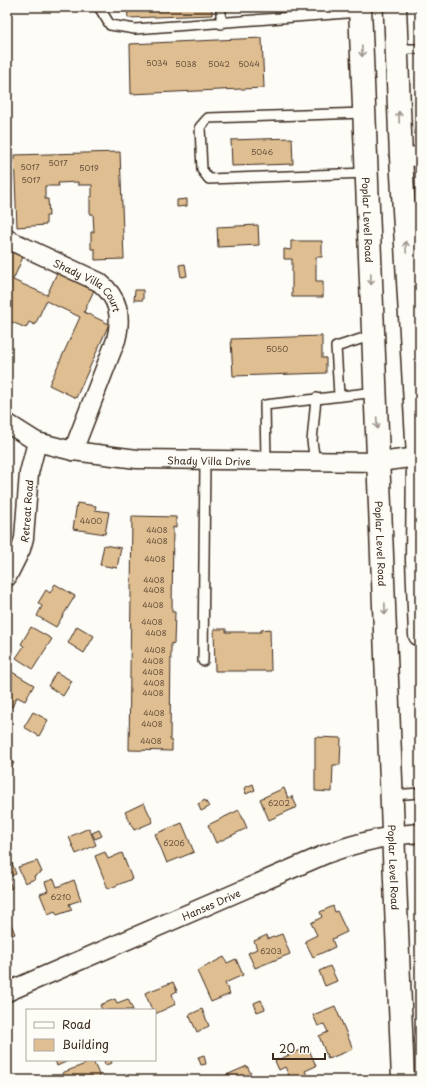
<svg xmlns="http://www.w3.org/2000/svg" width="427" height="1087" font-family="'Playpen Sans',sans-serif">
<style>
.building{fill:#dfbe91;stroke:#3b2a1e}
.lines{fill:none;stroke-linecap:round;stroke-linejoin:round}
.lane-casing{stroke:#3b2a1e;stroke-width:12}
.street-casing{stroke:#3b2a1e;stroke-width:21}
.secondary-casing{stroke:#3b2a1e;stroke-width:25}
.lane{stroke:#fdfcf7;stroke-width:9}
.street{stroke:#fdfcf7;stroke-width:18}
.secondary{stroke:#fdfcf7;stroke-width:22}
.oneway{stroke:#9c938a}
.labels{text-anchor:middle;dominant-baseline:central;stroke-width:3;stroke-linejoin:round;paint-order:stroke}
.number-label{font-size:8px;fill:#644f3b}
.street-label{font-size:10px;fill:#3b2a1e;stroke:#fdfcf7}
</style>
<rect width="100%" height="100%" fill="#fdfcf7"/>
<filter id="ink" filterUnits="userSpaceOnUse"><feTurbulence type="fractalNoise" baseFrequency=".025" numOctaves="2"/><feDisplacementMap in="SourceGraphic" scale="8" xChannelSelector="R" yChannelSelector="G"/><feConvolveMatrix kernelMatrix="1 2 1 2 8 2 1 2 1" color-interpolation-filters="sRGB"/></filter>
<g filter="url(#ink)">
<path class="building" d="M127 7H212V15L128 18Z
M262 38 264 88 131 94 130 44Z
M292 138 293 164 232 166 231 140Z
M120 152 124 259 95 260V249H91V232H94L93 214H90V197H92V185H78V182L58 183 59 186H45V199H48L49 216H46V225L17 227 14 155Z
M187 199V206L177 207V200Z
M258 225 259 245 218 247 217 227Z
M291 241H322V257H316V281H323V297H292V259H284V249L291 250Z
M7 250 23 257 13 280 47 295 57 273 94 290 84 312 109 324 76 398 49 385 80 317 46 301 35 325 29 322 26 328 7 320Z
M185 264 187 276 181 277 179 265Z
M135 290H143V300H134Z
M322 336V358H326V373L233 376 231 339Z
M77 503 96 506 95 510 109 512 105 534 73 529Z
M132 516 176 517V528L173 527 172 612H175L174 644 171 643 170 741H172V751L129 750Z
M104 545 121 548 117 568 100 565Z
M55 584 75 596 56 627 37 616 42 606 38 603 46 590 50 593Z
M77 626 94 636 84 653 68 643Z
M31 627 52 639 33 669 16 658 24 646 21 644Z
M214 629H226V632H261V630L270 629 271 671H215Z
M7 669 34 685 25 701 17 697 12 707 7 704Z
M56 672 72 681 63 696 48 686Z
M33 712 48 720 39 736 24 727Z
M315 737 341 738 340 765H333L332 792 315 791Z
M7 759 14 763 7 774Z
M253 784 255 790 246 794 244 788Z
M284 788 288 798 292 796 297 807 269 820 260 799Z
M205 800 209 807 201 811 198 804Z
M144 803 153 822 134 830 125 812Z
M239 810 247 828 216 843 208 825Z
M182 823 194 852 167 863 155 834Z
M89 828 96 845 76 854 69 837Z
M99 830 102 836 95 839 92 833Z
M105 852 108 859 122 853 132 879 108 889 95 856Z
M37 861 42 872 34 876 35 879 25 883 18 867Z
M12 863 16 874 8 877 7 865Z
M7 877 12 888 7 890Z
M54 879 57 887 74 880 81 900 69 904 72 910 57 915 55 911 48 914 40 894 48 891 45 882Z
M333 906 335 912 337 911 347 932 332 939 335 947 313 957 305 941 317 935 311 923 322 917 320 912Z
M7 914 15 934 7 937Z
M282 934 290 954 255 968 248 953 257 949 254 941 267 935 268 939Z
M224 957 227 963 236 959 243 975 225 983 230 994 211 1002 197 971Z
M330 966 337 981 325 986 319 971Z
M173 982 177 991 172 994 176 1004 155 1014V1010H152L145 993Z
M115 999 117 1003 128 999 133 1010H102L100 1005Z
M261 1000 265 1009 257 1012 254 1003Z
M335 1006 353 1049 328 1059 319 1036 328 1032 324 1024 318 1026 313 1015Z
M202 1009 209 1026 197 1032 189 1015Z
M308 1047 316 1066 305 1071 307 1075 291 1080 285 1067 279 1070 275 1061Z
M204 1055 206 1064 201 1065 198 1057Z
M55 1060H70L57 1066Z
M104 1060H111L112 1063 105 1065Z
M93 1061 101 1079 65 1080 62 1073Z
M247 1066 254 1080H224L222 1077Z
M7 1069 11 1078 7 1079Z"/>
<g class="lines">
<g class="lane-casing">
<path id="lane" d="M99 7 110 25 135 29 360 12
M221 7V24
M396 49H420
M364 113 208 118 200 127 202 170 209 179 366 173
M339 395 336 347 373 335
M266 461 265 405 376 392
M315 462 312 441 316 398
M203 661 205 461
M392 795 420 793"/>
</g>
<g class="street-casing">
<g id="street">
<path d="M401 157 420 156"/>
<path id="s1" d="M7 239 99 282C119 298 122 316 116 340L73 451"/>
<path id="s2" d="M7 423 37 442 73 451 137 459 379 462 418 457"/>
<path id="s3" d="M7 577 21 549 24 538 29 473 37 442"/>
<path id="s4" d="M7 992 326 854C356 843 387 835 420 833"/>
</g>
</g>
<g class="secondary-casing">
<g id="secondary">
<path id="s5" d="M360 7 403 1080"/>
<path d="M395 7 401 157 418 457 417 560 420 635"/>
</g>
</g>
<use href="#lane" class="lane"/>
<use href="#street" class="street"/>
<use href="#secondary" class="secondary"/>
</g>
<defs><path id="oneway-shaft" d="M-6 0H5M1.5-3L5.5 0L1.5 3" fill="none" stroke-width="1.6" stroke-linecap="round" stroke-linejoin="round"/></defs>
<g class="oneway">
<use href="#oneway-shaft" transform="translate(362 51) rotate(88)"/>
<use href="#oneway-shaft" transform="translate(399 117) rotate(-92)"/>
<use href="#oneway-shaft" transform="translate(406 247) rotate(-93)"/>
<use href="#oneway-shaft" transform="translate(371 279) rotate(88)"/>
<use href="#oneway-shaft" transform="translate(377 423) rotate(87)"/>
<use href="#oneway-shaft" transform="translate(385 609) rotate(88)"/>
</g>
</g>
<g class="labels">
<g class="number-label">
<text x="157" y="63">5034</text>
<text x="186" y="64">5038</text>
<text x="219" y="64">5042</text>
<text x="249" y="64">5044</text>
<text x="262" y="152">5046</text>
<text x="58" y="163">5017</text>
<text x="30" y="167">5017</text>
<text x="89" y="168">5019</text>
<text x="31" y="180">5017</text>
<text x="277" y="349">5050</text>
<text x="91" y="521">4400</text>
<text x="157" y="530">4408</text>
<text x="157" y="541">4408</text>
<text x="155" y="559">4408</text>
<text x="154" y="580">4408</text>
<text x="154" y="590">4408</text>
<text x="153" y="605">4408</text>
<text x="152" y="622">4408</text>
<text x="156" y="633">4408</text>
<text x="155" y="650">4408</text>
<text x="153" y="661">4408</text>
<text x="153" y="672">4408</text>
<text x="154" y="683">4408</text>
<text x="153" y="693">4408</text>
<text x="154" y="713">4408</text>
<text x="152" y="724">4408</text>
<text x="151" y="741">4408</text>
<text x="279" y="803">6202</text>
<text x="174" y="843">6206</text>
<text x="61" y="897">6210</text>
<text x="271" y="951">6203</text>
</g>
<g class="street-label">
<text stroke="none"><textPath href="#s5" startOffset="213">Poplar Level Road</textPath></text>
<text stroke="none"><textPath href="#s1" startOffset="95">Shady Villa Court</textPath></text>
<text stroke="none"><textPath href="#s2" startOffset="209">Shady Villa Drive</textPath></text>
<text stroke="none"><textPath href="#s3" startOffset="70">Retreat Road</textPath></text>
<text stroke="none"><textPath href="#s5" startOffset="537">Poplar Level Road</textPath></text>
<text stroke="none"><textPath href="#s5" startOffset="861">Poplar Level Road</textPath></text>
<text stroke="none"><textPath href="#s4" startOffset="222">Hanses Drive</textPath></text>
</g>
</g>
<rect width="427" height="1087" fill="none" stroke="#fdfcf7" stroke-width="24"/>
<rect x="12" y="12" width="403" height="1063" fill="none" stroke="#3b2a1e" stroke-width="1.5" filter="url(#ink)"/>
<rect x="26" y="1009" width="130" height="52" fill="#fdfcf7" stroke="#afa8a0"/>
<rect x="34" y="1022" width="20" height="6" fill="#fdfcf7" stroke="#afa8a0"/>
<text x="62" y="1029" font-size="12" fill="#3b2a1e">Road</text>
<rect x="34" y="1039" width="20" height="12" fill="#dfbe91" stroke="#afa8a0"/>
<text x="62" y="1049" font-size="12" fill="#3b2a1e">Building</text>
<path d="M273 1053v6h52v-6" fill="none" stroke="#3b2a1e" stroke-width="2"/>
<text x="279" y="1053" font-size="12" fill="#3b2a1e" stroke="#fdfcf7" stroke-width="3" paint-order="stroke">20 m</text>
</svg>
